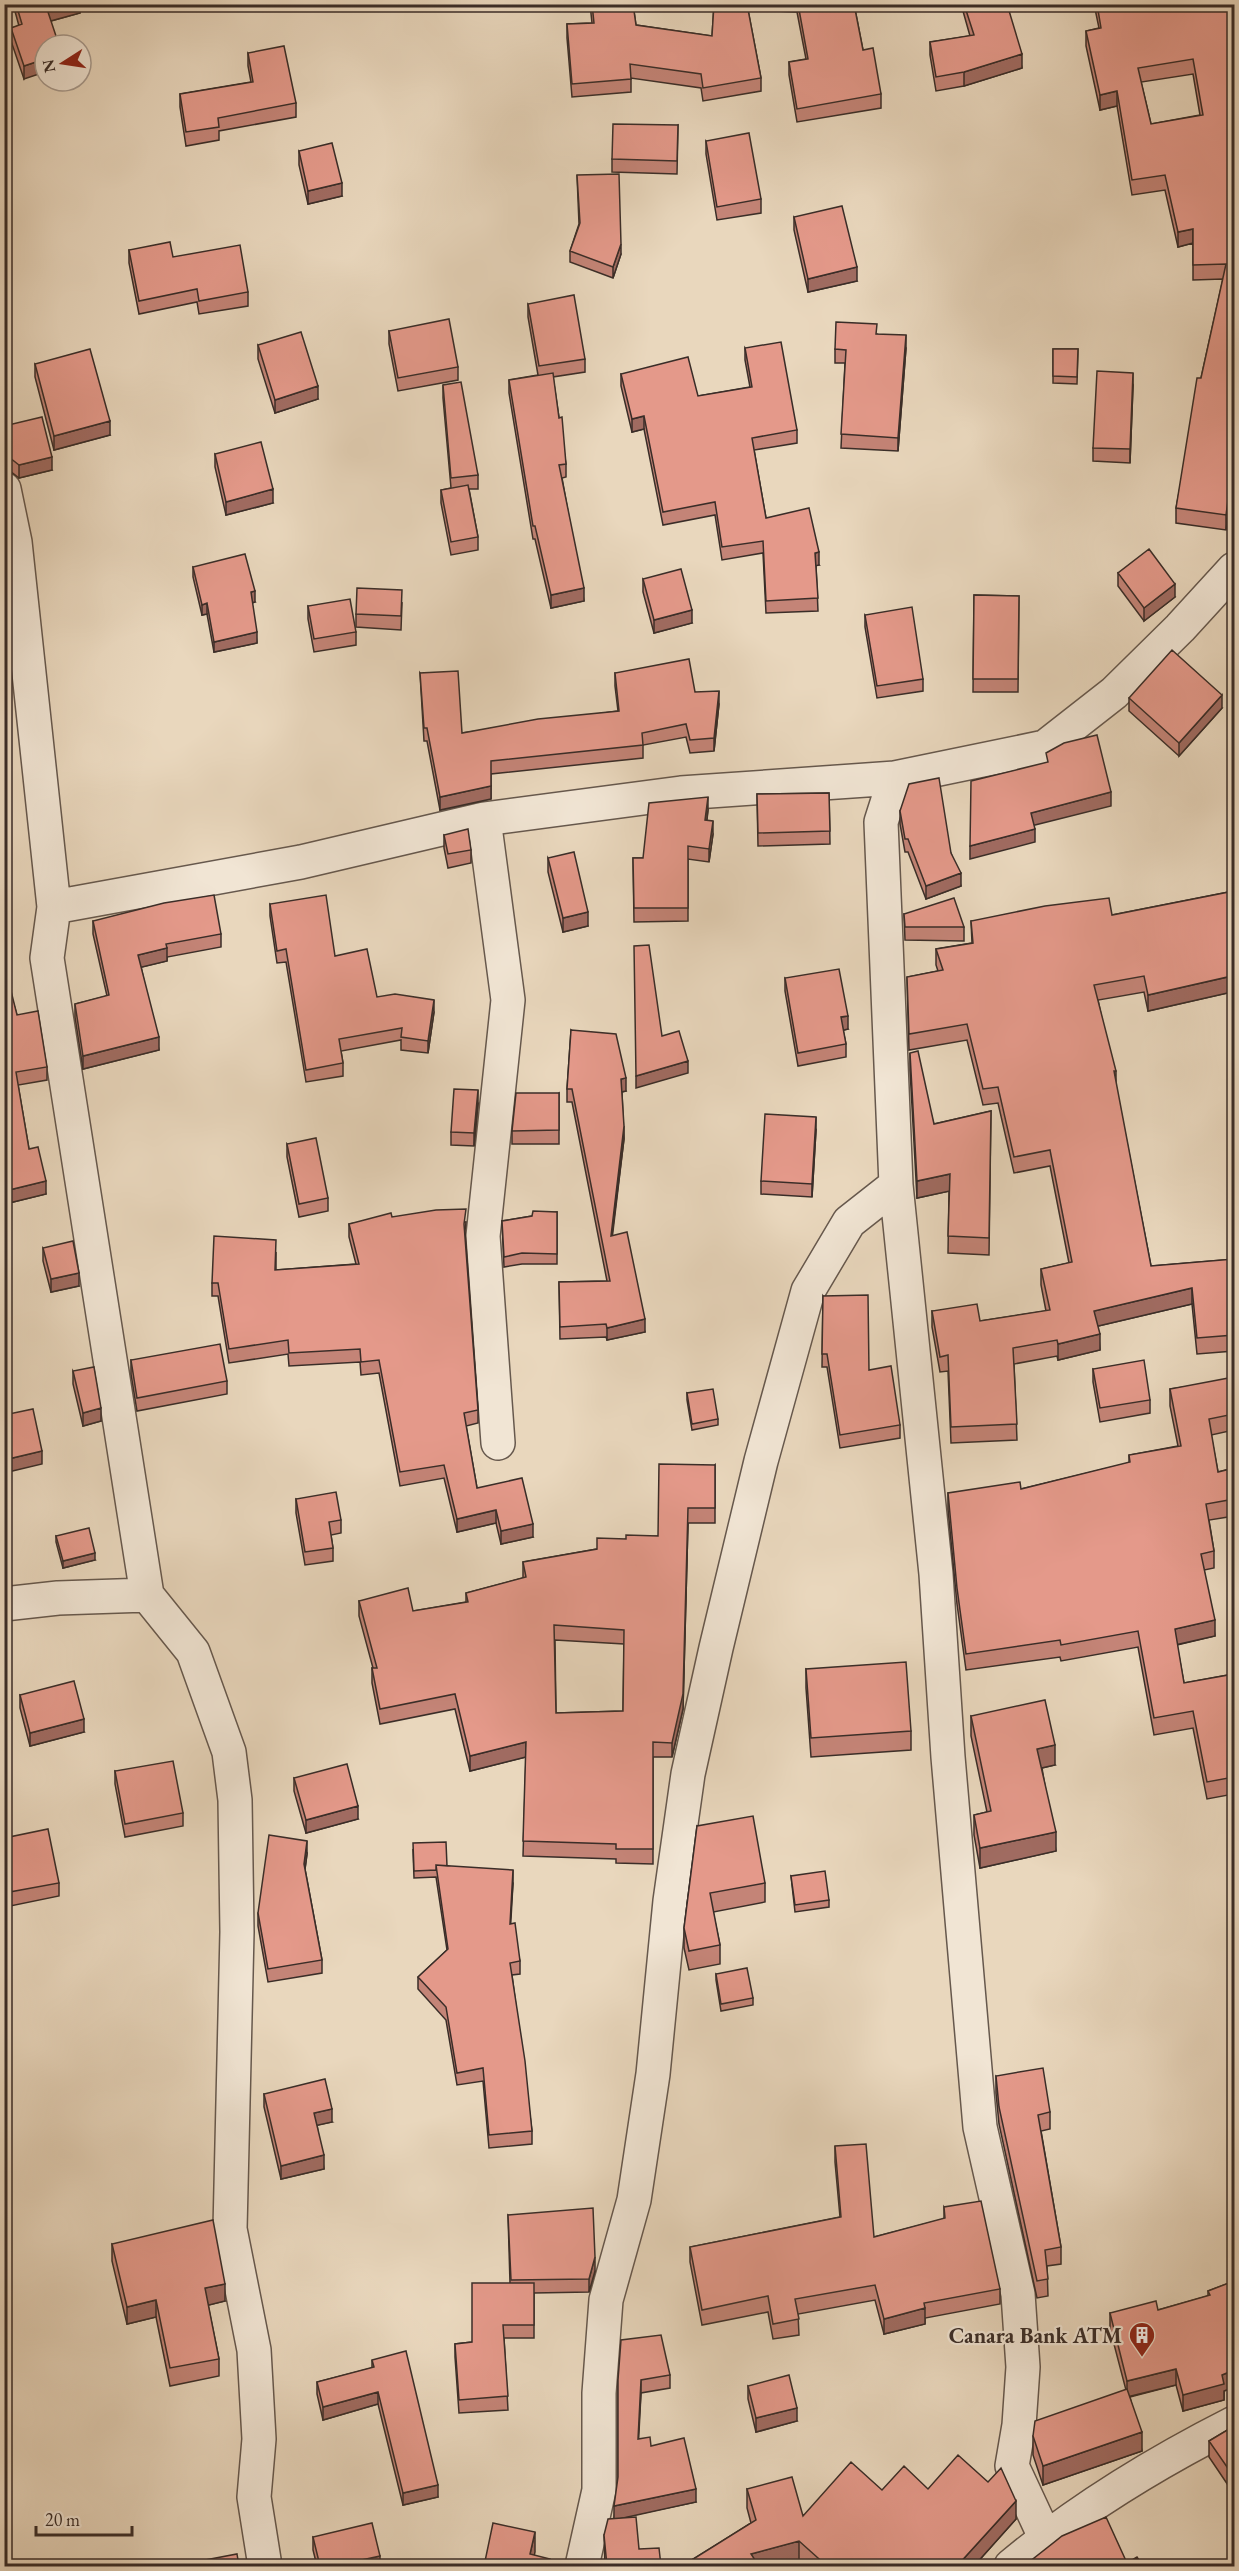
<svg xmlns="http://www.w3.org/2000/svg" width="1239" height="2571" font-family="'EB Garamond',serif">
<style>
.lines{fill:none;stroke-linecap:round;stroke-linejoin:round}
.street-casing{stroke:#66584d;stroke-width:36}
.street{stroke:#f1e5d4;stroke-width:33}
.wall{fill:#c48477;stroke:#3a2d28;stroke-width:1.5;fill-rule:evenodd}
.shaded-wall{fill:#a06b61;stroke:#3a2d28;stroke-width:1.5}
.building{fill:#e4998a;stroke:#3a2d28;stroke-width:1.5;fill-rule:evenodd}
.labels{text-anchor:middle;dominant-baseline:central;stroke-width:4.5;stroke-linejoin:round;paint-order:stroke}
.poi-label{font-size:22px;font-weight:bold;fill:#3a2d28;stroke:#f1e5d4;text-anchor:end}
</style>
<rect width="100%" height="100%" fill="#e9d7bd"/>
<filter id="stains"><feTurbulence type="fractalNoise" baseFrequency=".00333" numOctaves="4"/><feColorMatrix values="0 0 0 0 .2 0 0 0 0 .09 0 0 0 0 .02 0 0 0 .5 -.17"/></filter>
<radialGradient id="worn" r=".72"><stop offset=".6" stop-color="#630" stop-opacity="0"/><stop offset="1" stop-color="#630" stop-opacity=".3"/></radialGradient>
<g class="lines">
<g class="street-casing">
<path id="street" d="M4 489 15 542 54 907 47 958 147 1595
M484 819 508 1000 483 1236 498 1443
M54 907 301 862 484 819 681 793 895 778
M4 1604 58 1598 147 1595 193 1652 229 1752 235 1800 237 1932 230 2229 254 2350 259 2439 254 2497 265 2566
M1045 2537 1012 2466 1019 2425 1023 2367 1018 2294 980 2127 948 1757 936 1574 896 1185 881 822 895 778 1045 747 1114 693 1180 628 1234 569
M582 2566 599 2490V2393L606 2300 634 2200 653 2074 670 1901 688 1774 716 1648 761 1461 808 1291 849 1222 896 1185
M1011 2566C1079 2509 1155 2463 1234 2423"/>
</g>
<use href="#street" class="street"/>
</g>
<path class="wall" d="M13 4H80V13L51 21 24 79 11 41V28L19 26Z
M590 4H633L636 25 712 36 714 4H854L863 50 881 94V108L797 122 789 75V62L806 59 797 12 748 10 761 78V91L703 101 701 88 631 78V92L572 97 567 38V24L592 23Z
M961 4H1007L1022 68 964 86 936 91 930 55V42L970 36Z
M1094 4H1234V470L1226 530 1176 523V508L1201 378 1223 279 1193 280V243L1178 247 1165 190 1132 195 1117 106 1100 110 1086 46V31L1099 28ZM1193 74 1200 115 1151 124 1141 82Z
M248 53 296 103V117L219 131V140L186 146 180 107V94L251 82 248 66Z
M678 125 677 174 612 172V159Z
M706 141 761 199V213L717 220 706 154Z
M299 151 342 196 308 204 299 165Z
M577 175 621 254 613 278 570 262V251L579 224Z
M794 217 857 281 808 292 794 230Z
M129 250 173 257 248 292V306L199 314 197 302 139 314 129 263Z
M528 304 585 359V372L553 377 566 464V477L562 478 584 601 551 608 535 539H533L509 393V380L538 375 528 317Z
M389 331 458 367V380L398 391 389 344Z
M877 334 906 348 898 451 841 448 845 363H835V349Z
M258 345 318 399 275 413 258 359Z
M745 348 797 430V443L754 450 766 518 819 565H816L818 611 766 613 763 553 722 560 715 515 663 525 644 429 632 432 621 386V374L698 396 750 387 745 360Z
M1053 349H1078L1077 384 1053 383Z
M35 364 110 435 54 450 35 377Z
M443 385 478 475V489H469L478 537V550L451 555 441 503V490L451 488 443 398Z
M1133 386 1130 463 1093 461V448Z
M4 426 52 470 19 478 10 471H4Z
M215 454 273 503 226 515 215 467Z
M193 567 255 602 252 603 257 643 214 652 207 614 202 615 193 577Z
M1118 573 1175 597 1144 621 1118 586Z
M643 579 692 623 654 633 643 592Z
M974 595 1019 596 1018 692H973Z
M402 603 401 630 356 627V614Z
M308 606 356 632V645L314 652 308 619Z
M865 615 923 679V691L877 698 865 627Z
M420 673 462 733 618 711 615 686V673L695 692 719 704 714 751 690 753 686 737 643 745V758L491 774V799L440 810 427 741H424Z
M1129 698 1222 708 1179 756 1129 711Z
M829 793 830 844 758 846 757 794Z
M708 810 707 820 713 834 709 862 688 859V921L634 922 633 858H643Z
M900 811 951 853 961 886 926 899 908 852H905L900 824Z
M444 835 471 850V863L448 868 444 848Z
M548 858 588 926 563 932 548 872Z
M1234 891V1001L1232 992 1148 1011 1144 992 1098 1000 1116 1086 1151 1266 1234 1259V1351L1197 1354 1192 1304 1098 1326 1100 1350 1058 1360 1057 1356 1014 1364 1017 1440 951 1443 948 1371 940 1372 932 1327V1311L980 1321 1046 1311 1041 1285V1269L1069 1263 1050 1166 1014 1173 998 1103 983 1105 967 1040 909 1050 907 977 938 971 936 965V949L972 943 971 921 1112 915Z
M270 904 335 956 377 997 434 1012 428 1053 401 1050V1040L341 1051 343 1063V1076L306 1082 286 962 277 963 270 916Z
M904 914 964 927V941L905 940Z
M93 921 221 934V947L167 957V961L141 967 159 1050 83 1069 75 1017V1004L107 996 93 934Z
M4 971 17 1015 47 1067V1080L18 1085 29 1149 46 1194 5 1204Z
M785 978 848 1029 843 1030 846 1044V1057L798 1066 785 991Z
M571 1030 626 1091 622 1092 624 1139 612 1235 645 1332 607 1340 606 1337 560 1339 559 1282 607 1281 572 1102H567V1089Z
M910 1053 934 1124 991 1111 989 1255 948 1253 949 1191 917 1198 910 1070Z
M559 1093V1144H512V1131Z
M478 1104 474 1146 451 1145V1132Z
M816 1130 812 1197 761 1194V1181Z
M287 1144 328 1198V1211L299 1217 287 1157Z
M557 1212V1264H522L504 1267 502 1221Z
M392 1217 466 1222 465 1231 478 1410V1423L466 1426 477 1488 533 1537 501 1544 496 1523 457 1532 444 1478 400 1486 379 1373 361 1375 360 1362 289 1366 288 1354 229 1363 218 1296H212V1283L276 1253V1270L356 1264 349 1237V1224Z
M43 1248 79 1286 51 1292 43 1261Z
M823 1296 869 1370 900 1425V1438L840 1448 827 1367H822Z
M131 1360 227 1381V1394L137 1411 131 1374Z
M1093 1369 1150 1400V1413L1100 1422 1093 1382Z
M73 1371 101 1421 83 1426 73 1384Z
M1234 1380V1430L1211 1435 1218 1472 1234 1468V1516L1209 1520 1214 1551V1568L1204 1570 1215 1636 1177 1645 1184 1683 1234 1674V1794L1207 1799 1193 1728 1154 1735 1138 1647 1061 1661 1060 1657 966 1670 957 1604 948 1509V1493L1021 1489 1129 1463V1455L1178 1446 1170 1406V1389Z
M687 1393 718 1419V1425L692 1430 687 1400Z
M715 1465V1523H688L683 1709 672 1757H653V1864L616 1863V1859L523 1856 526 1757 470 1771 455 1709 380 1724 372 1683V1668H373L359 1616V1601L413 1611 466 1602V1593L523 1578V1562L597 1549 626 1539 658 1536ZM555 1640 624 1644 623 1711 556 1713Z
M296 1499 341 1520V1533L331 1535 333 1548V1561L305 1565 296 1513Z
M56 1536 95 1560 63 1568 56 1542Z
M806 1669 911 1731V1750L811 1757 806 1688Z
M20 1695 84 1732 30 1746 20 1708Z
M971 1716 1055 1765 1042 1768 1056 1851 980 1868 974 1835V1815L987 1812 971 1736Z
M115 1771 183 1813V1826L125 1837 115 1784Z
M294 1778 358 1819 306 1833 294 1791Z
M4 1824 9 1837 59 1883V1896L5 1907 8 1925V1939H4Z
M697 1826 765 1883V1902L713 1912 720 1945V1964L689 1970 684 1948V1928Z
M413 1850 447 1866 513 1883 510 1924 520 1961V1974L512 1975 532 2131V2144L489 2148 483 2081 457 2085 446 2020 418 1989V1977L447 1950 436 1877 414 1878Z
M307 1854 305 1869 322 1960V1973L268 1982 258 1926V1913Z
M791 1876 829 1900V1907L795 1912Z
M716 1974 753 1998V2005L721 2011 716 1980Z
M996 2076 1050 2112V2129L1041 2131 1061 2247V2264L1047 2266 1048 2296 1037 2298 999 2124 996 2093Z
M264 2094 332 2122 317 2125 324 2169 281 2179 264 2107Z
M835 2146 874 2237 944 2219V2207L1000 2289V2304L925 2318V2324L884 2334 875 2300 798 2314 799 2335 773 2339 768 2312 702 2325 690 2262V2247L840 2217 835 2162Z
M508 2215 595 2271 589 2292 534 2293V2338H504L508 2410 459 2413 455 2357V2344L472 2342 510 2283Z
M112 2244 225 2301 208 2305 219 2359V2376L170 2386 156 2317 127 2324 112 2261Z
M1234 2281V2387L1224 2391V2400L1183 2411 1176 2385 1130 2397 1142 2451 1043 2485 1033 2455V2436L1126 2390 1110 2329V2313L1158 2310 1208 2296V2291Z
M372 2360 438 2497 403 2505 378 2404 323 2420 317 2394V2382L372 2368Z
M670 2375V2388L641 2393 638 2439 651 2446 696 2502 619 2518 639 2549 661 2566H605L604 2535 614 2519 618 2477V2380Z
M748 2386 797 2421 756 2432 748 2399Z
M1234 2426V2494L1209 2457V2441Z
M747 2489 803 2516 882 2490 928 2489 1016 2519 974 2566H807L799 2560 774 2566H682L751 2523 747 2508Z
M313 2537 380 2566H317L313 2550Z"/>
<path class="shaded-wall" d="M64 4H80V13L47 22V9Z
M1022 54V68L964 86V72Z
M45 59V72L24 79V66Z
M1117 91V106L1100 110V95Z
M342 183V196L308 204V191Z
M4 217H7V230H4Z
M1193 229V243L1178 247V232Z
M621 244V254L613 278V267Z
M857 267V281L808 292V279Z
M906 335V348L898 451V438Z
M1133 373V386L1130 463V449Z
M318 386V399L275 413V400Z
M644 416V429L632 432V419Z
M110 421V435L54 450V436Z
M1234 456V470L1226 530V515Z
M52 457V470L19 478V465Z
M273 489V503L226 515V502Z
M819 552V565L815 566V553Z
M1175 584V597L1144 621V608Z
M584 588V601L551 608V595Z
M255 591V602L251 603V592Z
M207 603V614L202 615V605Z
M692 610V623L654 633V620Z
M257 632V643L214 652V642Z
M4 665H7V678L4 679Z
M719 691V704L714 751V738Z
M1222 695V708L1179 756V743Z
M491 786V799L440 810V797Z
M1111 792V806L1031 826V813Z
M708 797V810L705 833V820Z
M713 821V834L709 862V849Z
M1035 829V842L970 859V846Z
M961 873V886L926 899V886Z
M588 912V926L563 932V918Z
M167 948V961L138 968V955Z
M1232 976V992L1148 1011V995Z
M434 1000V1012L428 1053V1041Z
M848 1016V1029L841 1031V1017Z
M159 1037V1050L83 1069V1056Z
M688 1061V1073L636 1088V1076Z
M1114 1071H1116V1087Z
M626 1078V1091L621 1092V1079Z
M478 1090V1104L474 1146V1133Z
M816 1117V1130L812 1197V1184Z
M624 1126V1139L611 1248V1236Z
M950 1174V1191L917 1198V1181Z
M46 1181V1194L5 1204V1191Z
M79 1273V1286L51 1292V1279Z
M1192 1288V1304L1094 1327V1311Z
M645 1319V1332L607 1340V1328Z
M1100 1334V1350L1058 1360V1344Z
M101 1408V1421L83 1426V1413Z
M42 1451V1464L4 1473V1460Z
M496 1510V1523L457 1532V1519Z
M688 1523 683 1709 672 1757V1743Z
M533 1524V1537L501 1544V1531Z
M95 1553V1560L63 1568V1561Z
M1215 1620V1636L1175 1645V1629Z
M84 1719V1732L30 1746V1733Z
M526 1742V1757L470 1771V1756Z
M1055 1745V1765L1037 1769V1749Z
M358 1806V1819L306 1833V1820Z
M1056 1832V1851L980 1868V1848Z
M307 1841V1854L304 1877V1864Z
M513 1870V1883L510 1937V1924Z
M332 2109V2122L314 2126V2113Z
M324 2155V2169L281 2179V2166Z
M595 2257V2271L589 2292V2279Z
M225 2284V2301L205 2306V2288Z
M156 2300V2317L127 2324V2307Z
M925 2308V2324L884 2334V2319Z
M1176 2369V2385L1127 2397V2381Z
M1234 2370V2387L1224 2391V2400L1183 2411V2395L1222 2375Z
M641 2380V2393L638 2452V2439Z
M378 2392V2404L323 2420V2407Z
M797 2408V2421L756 2432V2418Z
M1142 2432V2451L1043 2485V2466Z
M438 2485V2497L403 2505V2493Z
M696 2489V2502L614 2520V2506Z
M1016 2501V2519L974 2566H957Z
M535 2532V2552L532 2566 530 2554Z
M799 2541V2560L774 2566H751V2554Z
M380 2556V2566H334Z"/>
<path class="building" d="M16 4H64L47 9 59 45H45V59L24 66 11 28 22 24Z
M592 4H633L636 25 712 36 714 4H747L761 78 703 88 701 74 630 64 631 79 572 84 567 24 594 23Z
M798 4H854L863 50 873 48 881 94 797 109 789 62 808 59Z
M964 4H1007L1022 54 964 72 936 77 930 42 974 35Z
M1097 4H1234V456L1226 515 1176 508 1197 378H1201L1226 264 1193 265V229L1178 232 1165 175 1132 180 1117 91 1100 95 1086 31 1101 28ZM1193 59 1203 115 1151 124 1138 68Z
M284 46 296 103 218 118 219 127 186 132 180 94 253 82 248 53Z
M613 124 678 125 677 161 612 159Z
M749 133 761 199 717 207 706 141Z
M332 143 342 183 308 191 299 151Z
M619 174 621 244 613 267 570 251 580 223 577 175Z
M4 205 7 217H4Z
M842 206 857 267 808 279 794 217Z
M170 242 173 257 240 245 248 292 199 301 197 289 139 301 129 250Z
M574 295 585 359 539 366 528 304Z
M449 319 458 367 398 378 389 331Z
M836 322 877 324 876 334 906 335 898 438 841 434 846 350 835 349Z
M301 332 318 386 275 400 258 345Z
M781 342 797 430 752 438 766 518 809 508 819 552 815 553 818 598 766 601 763 541 722 547 715 502 663 512 644 416 632 419 621 374 688 357 698 396 752 387 745 348Z
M90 349 110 421 54 436 35 364Z
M1053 349H1078L1077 377 1053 376Z
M1097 371 1133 373 1130 449 1093 448Z
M553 373 559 418 562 417 566 464 559 465 584 588 551 595 535 526H533L509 380Z
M461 382 478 475 451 478 443 385Z
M42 417 52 457 19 465 10 458H4V426Z
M261 442 273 489 226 502 215 454Z
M468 485 478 537 451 542 441 490Z
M1149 549 1175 584 1144 608 1118 573Z
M245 554 255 591 251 592 257 632 214 642 207 603 202 605 193 567Z
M681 569 692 610 654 620 643 579Z
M357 588 402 590 401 616 356 614Z
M974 595 1019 596 1018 679H973Z
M350 599 356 632 314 639 308 606Z
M912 607 923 679 877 686 865 615Z
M1172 650 1222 695 1179 743 1129 698Z
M689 659 695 692 719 691 714 738 690 740 686 724 642 733 643 745 491 761V786L440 797 427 728H424L420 673 458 671 462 733 538 719 619 711 615 673Z
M1097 735 1111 792 1031 813 1035 829 970 846 971 781 1048 762 1046 753 1064 743Z
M939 778 951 853 961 873 926 886 908 839H905L900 811 909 784Z
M829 793 830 831 758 833 757 794Z
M708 797 705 820 713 821 709 849 688 846V908H634L633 858H643L649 803Z
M468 829 471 850 448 854 444 835Z
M574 852 588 912 563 918 548 858Z
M1234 891V985L1232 976 1148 995 1144 976 1094 985 1116 1071H1114L1151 1266 1234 1259V1335L1197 1338 1192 1288 1094 1311 1100 1334 1058 1344 1057 1340 1013 1348 1017 1424 951 1427 948 1355 940 1357 932 1311 977 1304 980 1321 1050 1310 1041 1269 1072 1262 1050 1150 1014 1157 998 1087 983 1089 967 1024 909 1034 907 977 943 970 936 949 973 943 971 921 1045 906 1109 898 1112 915Z
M214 895 221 934 166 944 167 948 138 955 159 1037 83 1056 75 1004 109 995 93 921 164 903Z
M326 895 335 956 367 949 377 997 395 994 434 1000 428 1041 401 1037 402 1028 339 1039 343 1063 306 1070 286 949 277 951 270 904Z
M954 898 964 927H905L904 914Z
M649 945 662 1036 679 1031 688 1061 636 1076 634 946Z
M839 969 848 1016 841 1017 846 1044 798 1053 785 978Z
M4 971H6L17 1015 38 1011 47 1067 16 1072 29 1149 38 1147 46 1181 5 1191Z
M571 1030 616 1034 626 1078 621 1079 624 1126 611 1236 627 1232 645 1319 607 1328 606 1324 560 1327 559 1282 610 1281 572 1089H567Z
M918 1051 934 1124 991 1111 989 1238 948 1236 950 1174 917 1181 910 1053Z
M454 1089 478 1090 474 1133 451 1132Z
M516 1093H559V1130L512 1131Z
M765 1114 816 1117 812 1184 761 1181Z
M316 1138 328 1198 299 1204 287 1144Z
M466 1209 464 1224 478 1410 464 1413 477 1488 522 1478 533 1524 501 1531 496 1510 457 1519 444 1465 400 1472 379 1360 361 1362 360 1349 289 1353 288 1340 229 1349 218 1283H212L214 1236 276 1240 275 1270 359 1264 349 1224 391 1213 392 1217 436 1210Z
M533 1211 557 1212V1254L522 1253 504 1257 502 1221 532 1216Z
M73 1241 79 1273 51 1279 43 1248Z
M868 1295 869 1370 891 1366 900 1425 840 1435 827 1354H822L823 1296Z
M220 1344 227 1381 137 1398 131 1360Z
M1144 1360 1150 1400 1100 1408 1093 1369Z
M94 1367 101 1408 83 1413 73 1371Z
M1234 1377V1414L1209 1419 1218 1472 1234 1468V1499L1206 1504 1214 1551 1201 1554 1215 1620 1175 1629 1184 1683 1234 1674V1777L1207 1782 1193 1711 1154 1718 1138 1631 1061 1645 1060 1640 966 1654 957 1588 948 1493 1020 1482 1021 1489 1130 1462 1129 1455 1181 1446 1170 1389Z
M713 1389 718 1419 692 1424 687 1393Z
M33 1409 42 1451 4 1460V1415Z
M659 1464 715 1465V1508H688L683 1694 672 1743 653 1742V1849H616V1844L523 1841 526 1742 470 1756 455 1694 380 1709 372 1668H377L359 1601 408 1588 413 1611 468 1602 466 1593 526 1577 523 1562 597 1549V1538L626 1539V1535L658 1536ZM554 1625 624 1630 623 1711 556 1713Z
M336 1492 341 1520 329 1522 333 1548 305 1552 296 1499Z
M89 1528 95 1553 63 1561 56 1536Z
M906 1662 911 1731 811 1738 806 1669Z
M74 1681 84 1719 30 1733 20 1695Z
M1045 1700 1055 1745 1037 1749 1056 1832 980 1848 974 1815 991 1811 971 1716Z
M173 1761 183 1813 125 1824 115 1771Z
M347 1764 358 1806 306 1820 294 1778Z
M753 1816 765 1883 710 1893 720 1945 689 1951 684 1928 697 1826Z
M4 1824H6L9 1837 48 1829 59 1883 4 1893Z
M269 1835 307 1841 304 1864 322 1960 268 1969 258 1913Z
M446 1842 447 1866 436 1865V1870L414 1871 413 1843Z
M436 1865 513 1870 510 1924 515 1923 520 1961 510 1963 525 2061 532 2131 489 2135 483 2068 457 2073 446 2007 418 1977 448 1949Z
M825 1871 829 1900 795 1905 791 1876Z
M4 1905 8 1925 4 1926Z
M747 1968 753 1998 721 2004 716 1974Z
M1043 2068 1050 2112 1038 2115 1061 2247 1045 2250 1048 2279 1037 2281 999 2107 996 2076Z
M325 2079 332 2109 314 2113 324 2155 281 2166 264 2094Z
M866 2144 874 2237 945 2218 944 2207 981 2201 1000 2289 924 2303 925 2308 884 2319 875 2285 795 2299 799 2319 773 2324 768 2296 702 2310 690 2247 841 2217 835 2146Z
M593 2208 595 2257 589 2279 511 2280 508 2215Z
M213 2220 225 2284 205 2288 219 2359 170 2368 156 2300 127 2307 112 2244Z
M1234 2281V2370L1222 2375 1224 2384 1183 2395 1176 2369 1127 2381 1110 2313 1156 2301 1158 2310 1210 2295 1208 2291Z
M472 2283H534V2325H503L508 2396 459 2400 455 2344 472 2342Z
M661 2335 670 2375 641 2380 638 2439 650 2437 651 2446 684 2438 696 2489 614 2506 618 2477V2380L621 2340Z
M406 2351 438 2485 403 2493 378 2392 323 2407 317 2382 374 2367 372 2360Z
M789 2375 797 2408 756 2418 748 2386Z
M1127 2389 1142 2432 1043 2466 1033 2436 1035 2421Z
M1234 2426V2477L1209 2441Z
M958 2455 988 2482 1001 2468 1016 2501 957 2566H827L799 2541 751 2554 759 2566H682L756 2520 747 2489 792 2477 803 2516 851 2462 882 2490 904 2466 928 2489Z
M636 2517 639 2549 659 2548 661 2566H607L604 2535 608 2519Z
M1106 2517 1127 2563 1137 2557 1143 2566H1103L1101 2563 1094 2566H1024L1062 2536Z
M372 2523 380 2556 334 2566H320L313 2537Z
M493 2523 535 2532 530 2554 550 2559 548 2566H484Z
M237 2554 239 2566H185L184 2564Z"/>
<defs>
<g id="building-pin" transform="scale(1.35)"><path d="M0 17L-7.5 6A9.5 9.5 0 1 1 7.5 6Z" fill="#8f2418" stroke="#f1e5d4"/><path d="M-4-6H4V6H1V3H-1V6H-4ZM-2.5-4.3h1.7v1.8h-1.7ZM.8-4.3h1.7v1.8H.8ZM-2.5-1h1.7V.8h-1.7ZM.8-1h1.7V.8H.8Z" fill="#fff"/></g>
</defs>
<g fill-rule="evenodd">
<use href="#building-pin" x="1142" y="2335"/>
</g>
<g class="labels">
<g class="poi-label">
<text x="1122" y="2335">Canara Bank ATM</text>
</g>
</g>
<rect width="1239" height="2571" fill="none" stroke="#e9d7bd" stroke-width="24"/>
<rect x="6" y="6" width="1227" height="2559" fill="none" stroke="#3a2d28" stroke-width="3"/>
<rect x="12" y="12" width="1215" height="2547" fill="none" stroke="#3a2d28" stroke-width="1.5"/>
<g transform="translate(63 63) rotate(258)"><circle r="28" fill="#f1e5d4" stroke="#a89b8f" stroke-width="1.5"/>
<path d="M0-4.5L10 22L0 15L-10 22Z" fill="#8f2418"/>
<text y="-9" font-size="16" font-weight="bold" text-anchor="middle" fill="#3a2d28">N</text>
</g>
<path d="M36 2526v9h96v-9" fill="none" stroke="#3a2d28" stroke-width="3"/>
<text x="45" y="2526" font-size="18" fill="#3a2d28" stroke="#f1e5d4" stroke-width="4.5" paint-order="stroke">20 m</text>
<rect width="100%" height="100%" filter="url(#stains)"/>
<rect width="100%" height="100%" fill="url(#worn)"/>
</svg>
